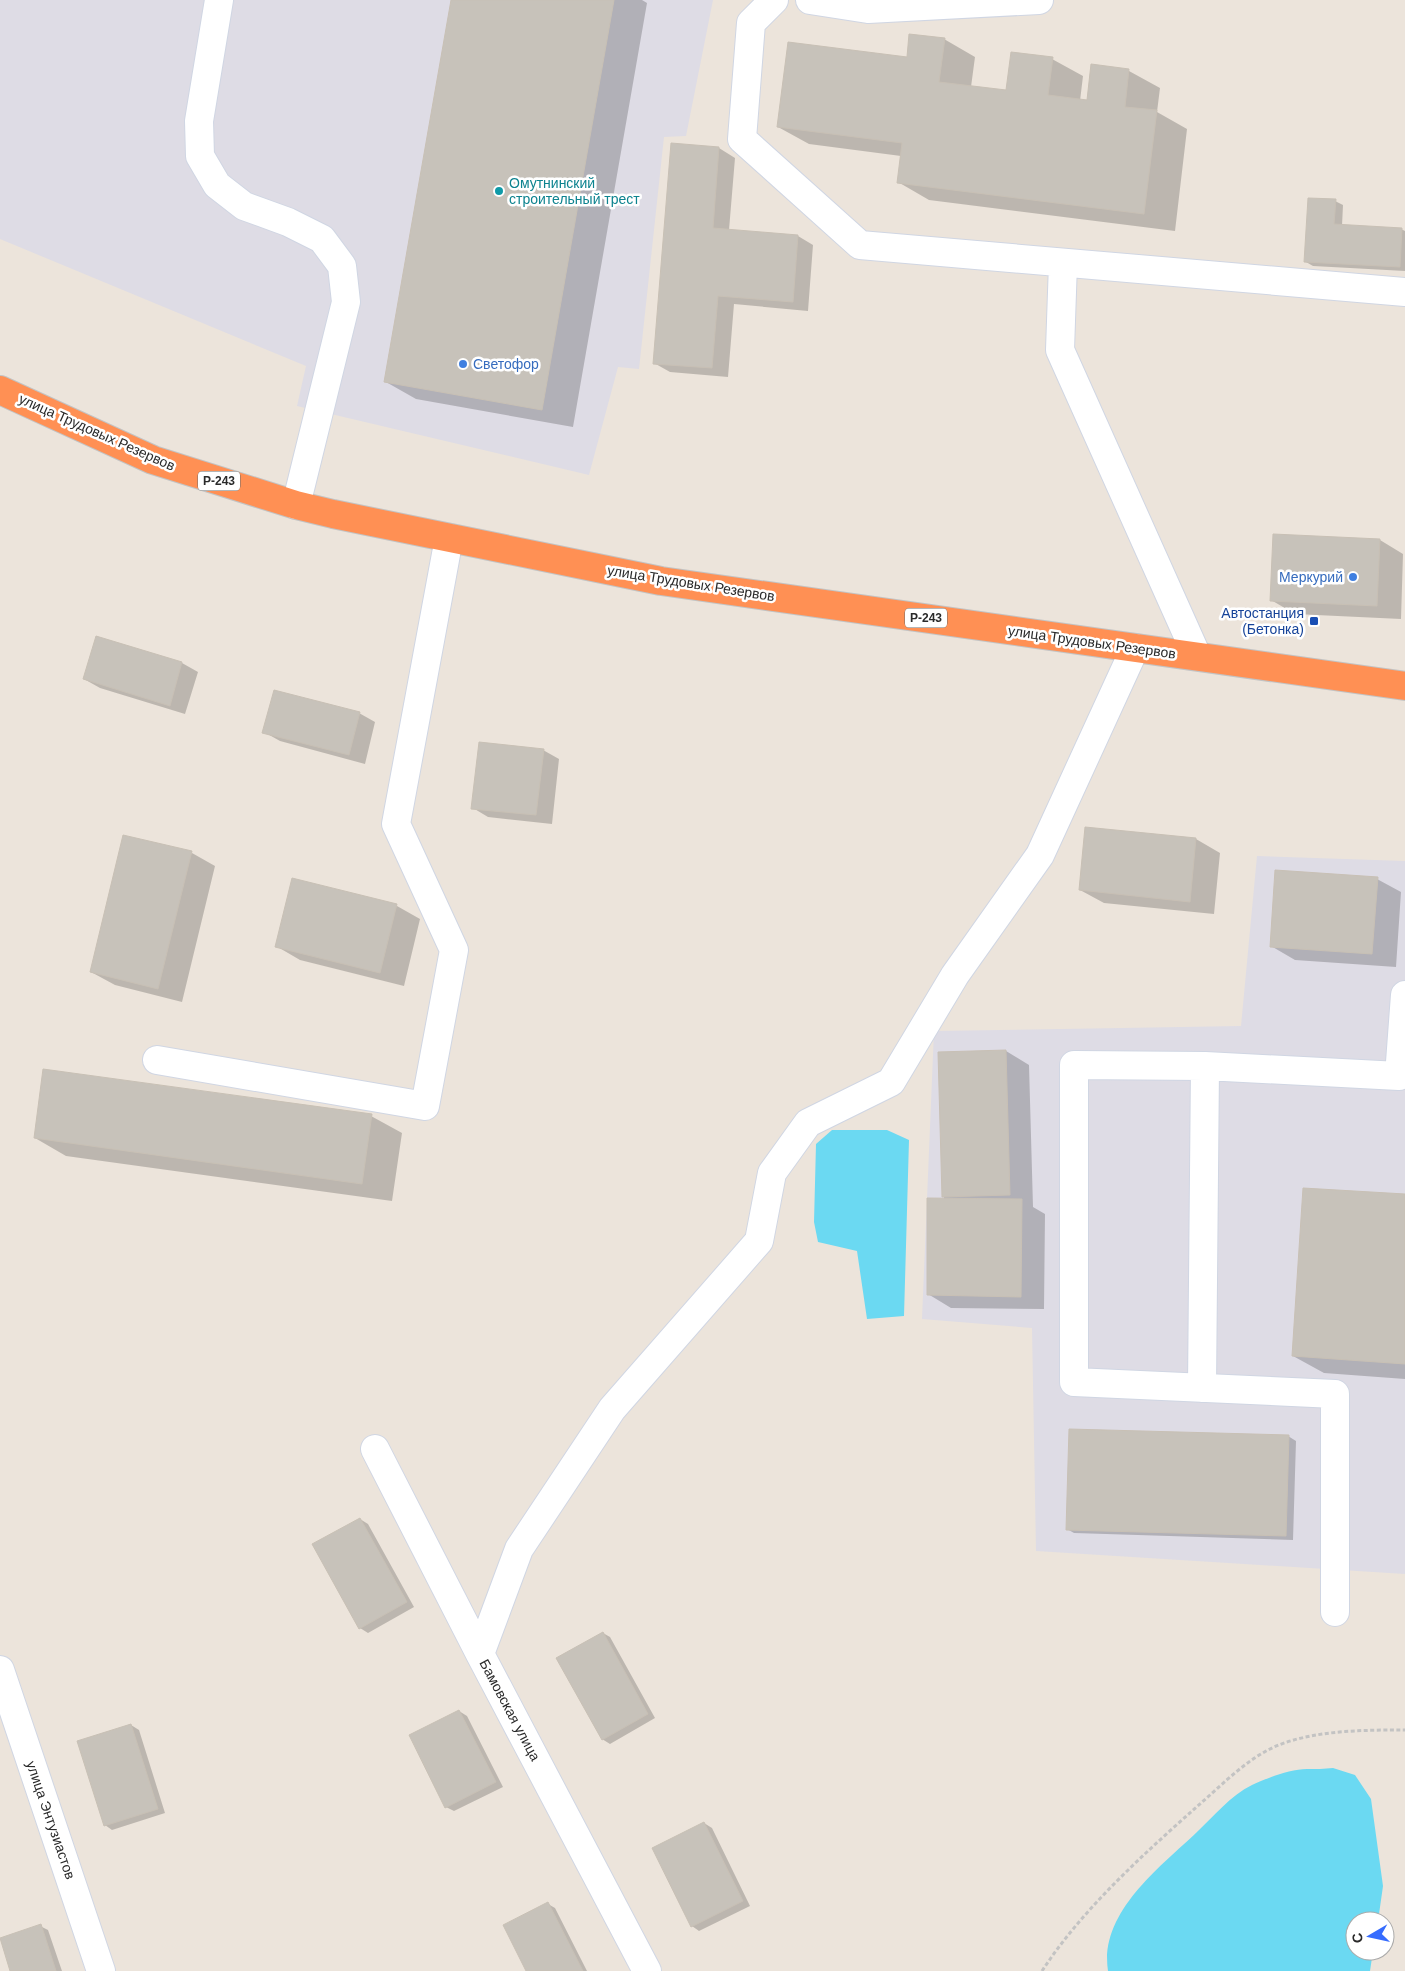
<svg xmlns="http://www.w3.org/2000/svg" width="1405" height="1971" font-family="Helvetica,sans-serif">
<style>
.industrial{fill:#dedce5}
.water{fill:#6bd9f2}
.shadow{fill:#0003}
.building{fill:#c7c2ba;stroke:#c8c0b5}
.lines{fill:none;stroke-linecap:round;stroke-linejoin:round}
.minor-casing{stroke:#d0d6e3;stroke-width:30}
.highway-casing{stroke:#c3c3c3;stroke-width:30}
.path{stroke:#c3c3c3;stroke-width:3;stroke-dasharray:4 2.5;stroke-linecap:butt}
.minor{stroke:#fff;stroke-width:28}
.highway{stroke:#ff9054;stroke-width:28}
.culture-dot{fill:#0f9aa8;stroke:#fff;stroke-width:2}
.shop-dot{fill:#3f7fe0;stroke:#fff;stroke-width:2}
.transit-dot{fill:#1a4fb4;stroke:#fff;stroke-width:2}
.labels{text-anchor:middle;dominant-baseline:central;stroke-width:5;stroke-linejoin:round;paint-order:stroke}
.shield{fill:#fff;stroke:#6a6a6a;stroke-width:1}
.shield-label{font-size:12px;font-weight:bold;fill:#2a2a2a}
.culture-label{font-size:14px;fill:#0d838f;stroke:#fff;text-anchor:start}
.shop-label{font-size:14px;fill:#366cbe;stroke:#fff;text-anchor:start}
.street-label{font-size:14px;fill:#2a2a2a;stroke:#fff}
.transit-label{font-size:14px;fill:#164399;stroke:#fff;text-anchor:end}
</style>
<rect width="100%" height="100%" fill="#ece4db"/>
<path class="industrial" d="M0 0H713L686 136 664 137 639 369 618 367 589 475 297 406 306 366 0 239Z
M1257 856 1405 861V1574L1036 1551 1032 1328 922 1319 934 1031 1241 1026Z"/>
<path class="water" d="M832 1130H887L909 1140 904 1316 867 1319 857 1251 818 1242 814 1222 816 1144Z
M1333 1768 1355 1775 1371 1799 1383 1886 1378 1921H1355V1951H1373L1370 1971H1108C1099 1913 1159 1868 1197 1832 1213 1817 1231 1795 1252 1785 1267 1778 1290 1769 1307 1769 1316 1769 1324 1769 1333 1768Z"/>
<path class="shadow" d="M453 0H642L647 3 573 427 416 399 386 382Z
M944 39 975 57 971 87 1007 92 1052 59 1083 76 1080 101 1088 102 1129 71 1160 88 1157 112 1187 129 1175 231 929 200 898 182 901 156 809 144 778 127Z
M672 144 719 148 735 158 729 230 798 236 813 245 808 311 734 304 728 377 670 372 654 363Z
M1335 201 1343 205 1342 226 1401 229 1405 231V271L1313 266 1306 262Z
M1380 540 1403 554 1401 619 1295 614 1271 600Z
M97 637 182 663 198 672 185 714 100 688 84 679Z
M359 713 375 722 365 764 280 741 264 732Z
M543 750 559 759 552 824 488 817 473 808Z
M1086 829 1196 839 1220 853 1214 914 1104 903 1080 890Z
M192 853 215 866 182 1002 115 985 91 972Z
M1377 879 1401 892 1396 967 1295 960 1271 946Z
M293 880 397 906 420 919 404 986 300 960 276 946Z
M1006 1051 1029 1065 1033 1207 1045 1214 1044 1309 951 1308 928 1294 944 1199 940 1053Z
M371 1116 402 1133 392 1201 66 1156 35 1138Z
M1405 1195V1379L1324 1373 1293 1356Z
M1288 1436 1296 1441 1293 1540 1074 1533 1067 1529Z
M360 1519 368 1524 414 1607 368 1633 360 1628Z
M603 1633 610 1637 655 1718 610 1744 602 1739Z
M459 1711 467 1716 503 1787 454 1811 446 1807Z
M131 1725 139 1730 165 1813 112 1830 105 1825Z
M704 1823 712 1828 750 1906 699 1931 692 1926Z
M548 1904 555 1908 587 1971H527Z
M40 1926 48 1930 62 1971H11Z"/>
<path class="building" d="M451 0H614L542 410 384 382Z
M909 34 945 38 939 82 1006 90 1011 52 1053 57 1048 95 1087 100 1091 64 1129 69 1125 107 1157 110 1144 214 897 183 902 143 777 127 788 42 907 57Z
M671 143 719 147 713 228 798 235 793 302 718 296 712 368 653 364Z
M1308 198 1336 199 1334 224 1402 228 1400 267 1304 262Z
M1273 534 1380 539 1377 606 1270 601Z
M96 636 182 662 170 706 83 679Z
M274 690 360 712 349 755 262 733Z
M479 742 544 749 536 815 471 809Z
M1085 827 1196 838 1190 902 1079 890Z
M123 835 192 851 158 989 90 972Z
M1275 870 1378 877 1372 954 1270 947Z
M292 878 397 904 380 973 275 947Z
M1006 1050 1010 1195 942 1197 938 1052Z
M43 1069 372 1114 362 1184 34 1138Z
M1303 1188 1405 1194V1364L1292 1356Z
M927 1198 1022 1199 1021 1297 927 1295Z
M1069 1429 1289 1435 1286 1536 1066 1530Z
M360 1518 407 1602 359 1629 312 1544Z
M603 1632 648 1714 602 1740 556 1658Z
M459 1710 496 1782 445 1808 409 1735Z
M131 1724 158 1809 104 1826 77 1741Z
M704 1822 743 1901 691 1927 652 1848Z
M548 1902 583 1971H526L503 1925Z
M41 1924 56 1971H10L0 1938Z"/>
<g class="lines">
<g class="minor-casing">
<path id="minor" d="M219 0 199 121 200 156 217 185 244 206 288 222 322 239 342 266 346 302 296 505
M774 0 751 23 742 139 860 245 1405 292
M810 0 868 9 1039 0
M1063 263 1060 350 1197 656
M157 1060 425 1106 454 950 396 824 449 538
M1202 1388 1205 1066
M375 1449 480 1654 647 1971
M1335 1612V1394L1074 1382V1065L1205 1066 1399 1076 1405 995
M480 1654 519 1549 612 1409 759 1241 772 1173 808 1123 891 1082 955 975 1040 855 1135 648
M0 1670 101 1971"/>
</g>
<g class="highway-casing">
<path id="highway" d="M0 390 153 460 296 505 333 514 661 581 1405 686"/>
</g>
<path class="path" d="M1042 1971C1083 1908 1146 1852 1201 1803 1224 1783 1246 1760 1274 1747 1313 1730 1363 1730 1405 1730"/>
<use href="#minor" class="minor"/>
<use href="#highway" class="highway"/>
</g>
<circle class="culture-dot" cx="499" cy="191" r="5"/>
<g class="shop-dot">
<circle cx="463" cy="364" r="5"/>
<circle cx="1353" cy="577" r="5"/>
</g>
<rect class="transit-dot" x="1309" y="616" width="10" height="10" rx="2.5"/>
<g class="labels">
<g class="shield">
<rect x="198" y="471.5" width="42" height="19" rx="4"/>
<rect x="905" y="608.5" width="42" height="19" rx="4"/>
</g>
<g class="shield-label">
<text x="219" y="481">Р-243</text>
<text x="926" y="618">Р-243</text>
</g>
<g class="culture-label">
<text x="509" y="183">Омутнинский<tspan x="509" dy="16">строительный трест</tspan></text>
</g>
<g class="shop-label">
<text x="473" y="364">Светофор</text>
<text x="1343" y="577" text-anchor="end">Меркурий</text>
</g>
<g class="street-label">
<text transform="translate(97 432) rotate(24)">улица Трудовых Резервов</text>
<text transform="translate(691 583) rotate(9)">улица Трудовых Резервов</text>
<text transform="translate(1092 642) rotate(8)">улица Трудовых Резервов</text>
<text transform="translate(510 1710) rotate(62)">Бамовская улица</text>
<text transform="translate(51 1820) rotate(71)">улица Энтузиастов</text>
</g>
<g class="transit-label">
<text x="1304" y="613">Автостанция<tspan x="1304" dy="16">(Бетонка)</tspan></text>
</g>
</g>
<g transform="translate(1370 1936) rotate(261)"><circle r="24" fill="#ffffff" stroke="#aaaaaa"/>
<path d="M0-4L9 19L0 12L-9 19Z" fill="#366cfe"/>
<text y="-8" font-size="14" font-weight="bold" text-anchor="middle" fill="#2a2a2a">С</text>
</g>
</svg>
